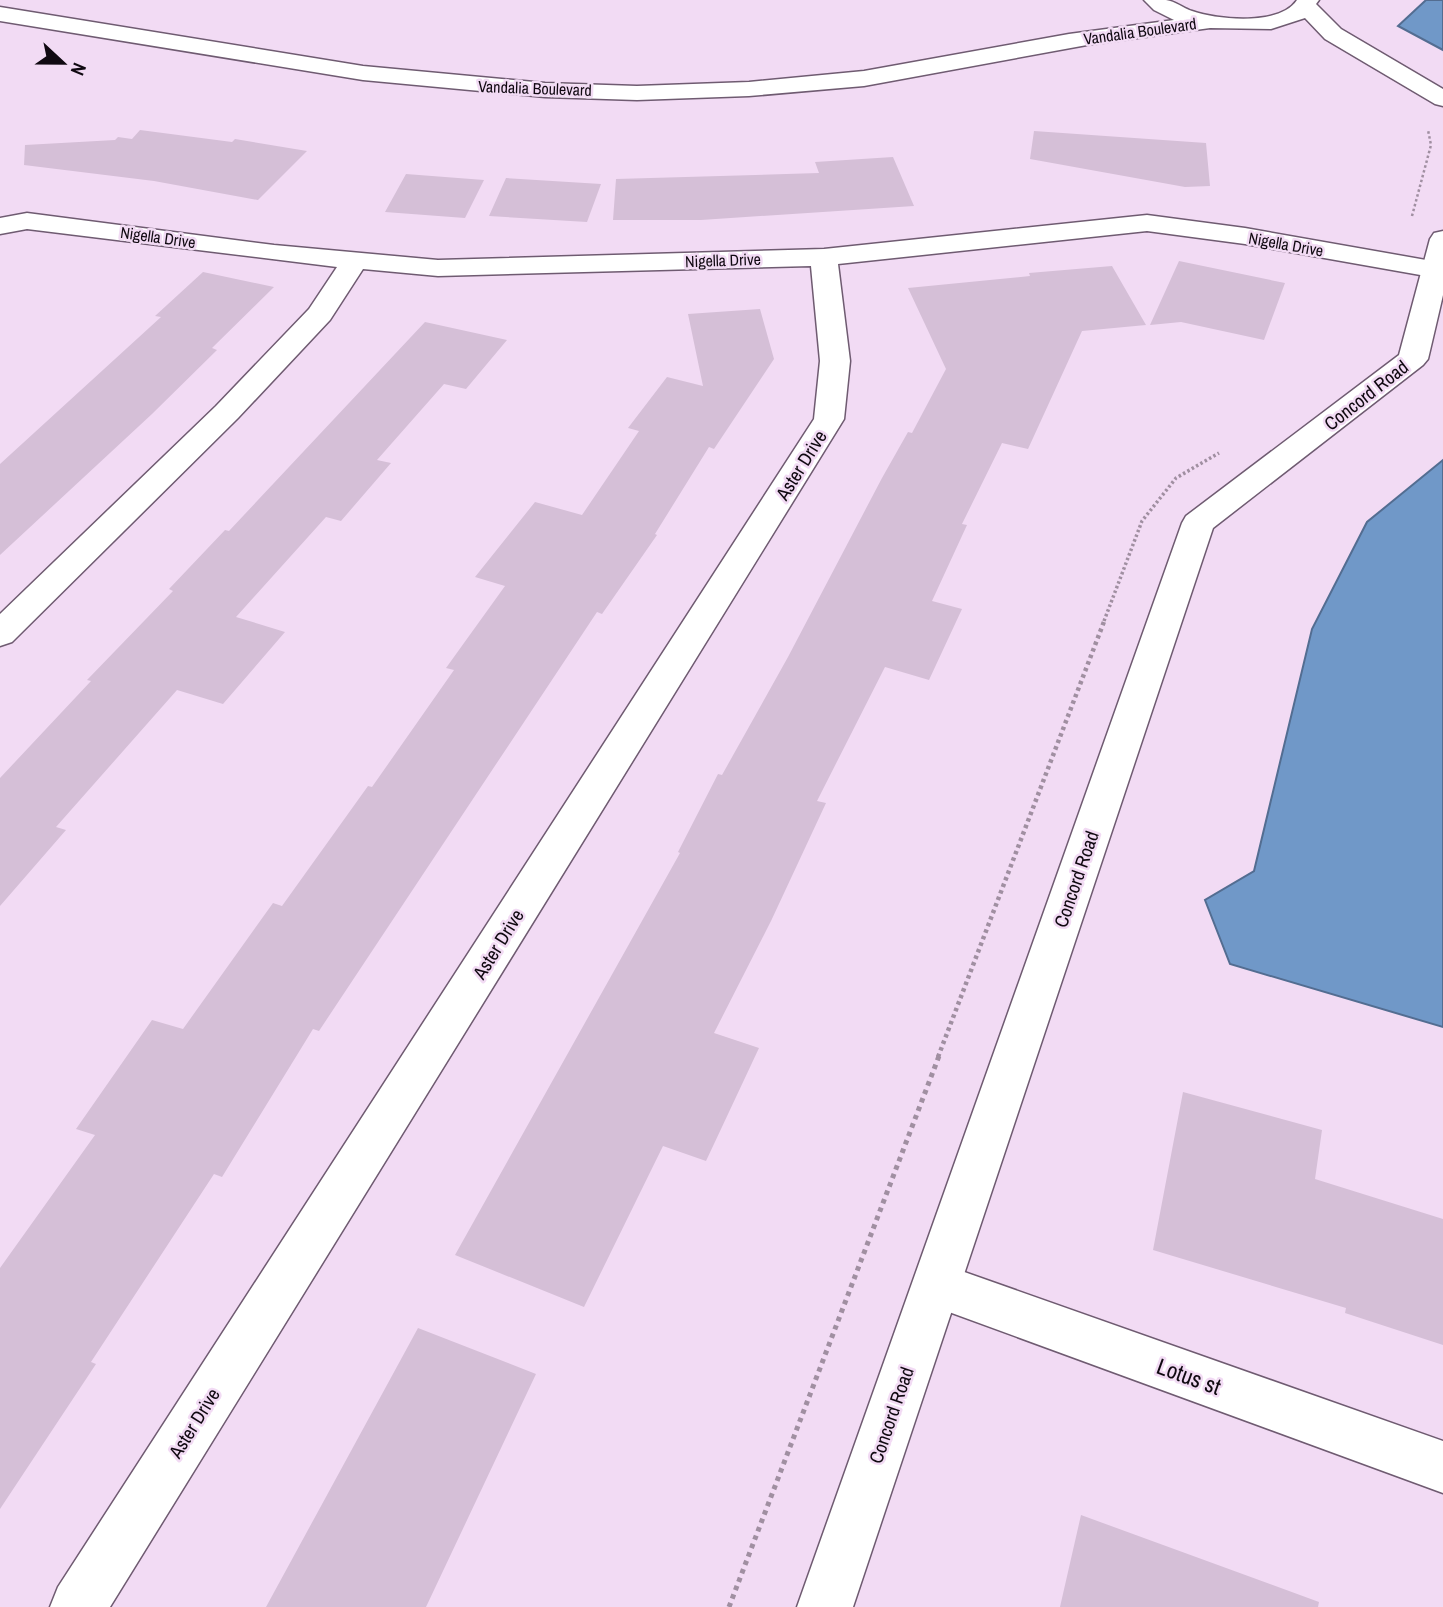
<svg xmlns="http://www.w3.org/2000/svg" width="1443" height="1607" font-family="'Archivo Narrow',sans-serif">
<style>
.water{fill:#7098c8;stroke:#536d91;stroke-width:2}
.building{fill:#d5bfd7}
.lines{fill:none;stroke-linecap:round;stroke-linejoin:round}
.street-casing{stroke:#6f5b71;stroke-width:3}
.secondary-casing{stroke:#6f5b71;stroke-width:3}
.path-far3{stroke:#a08fa1;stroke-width:2.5;stroke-dasharray:2.5 2.5;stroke-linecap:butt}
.path-far2{stroke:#a08fa1;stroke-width:3.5;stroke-dasharray:2.5 2.5;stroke-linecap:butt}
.path-far1{stroke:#a08fa1;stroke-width:4.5;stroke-dasharray:3.5 3.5;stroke-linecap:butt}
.path{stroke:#a08fa1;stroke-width:5;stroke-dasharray:4.5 4.5;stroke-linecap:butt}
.street{fill:#fff;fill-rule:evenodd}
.secondary{fill:#fff;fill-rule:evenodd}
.labels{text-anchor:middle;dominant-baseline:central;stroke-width:5;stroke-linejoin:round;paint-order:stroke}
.far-street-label{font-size:16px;fill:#100911;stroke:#f2dbf4}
.street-label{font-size:19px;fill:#100911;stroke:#f2dbf4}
.near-street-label{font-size:23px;fill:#100911;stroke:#f2dbf4}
</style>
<rect width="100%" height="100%" fill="#f2dbf4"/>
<path class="water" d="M1426 0H1443V50L1398 26Z
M1443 460V1027L1230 964 1205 900 1254 871 1312 629 1367 522Z"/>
<path class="building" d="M140 130 232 142 235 139 307 151 258 200 154 181 24 165 25 145 115 140 118 137 132 139Z
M1034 131 1206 143 1210 186 1185 187 1030 159Z
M893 157 914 206 701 220H613L616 179 819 173 815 162Z
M406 174 484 180 465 218 385 212Z
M506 178 601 184 587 222 489 216Z
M1179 261 1285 283 1264 340 1181 322 1150 325Z
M1112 266 1146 325 1082 331 1028 449 1002 443 962 524 967 525 932 601 962 609 929 680 885 667 817 801 826 803 771 921 714 1033 759 1048 706 1161 663 1146 584 1307 455 1255 680 853 678 852 718 774 722 775 788 657 882 478 908 432 912 433 946 369 908 288 1030 276 1029 273Z
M203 272 274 287 212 348 217 350 152 414 0 555V464L161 317 155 316Z
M760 309 774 359 714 449 709 447 655 534 657 535 602 614 597 612 319 1031 313 1029 222 1177 214 1174 91 1362 96 1364 0 1509V1268L95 1135 76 1129 152 1020 183 1029 273 903 282 906 368 786 372 787 454 670 446 668 505 586 475 577 535 502 582 515 639 431 628 428 667 377 703 386 688 314Z
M425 322 507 340 466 389 444 384 377 460 391 463 341 521 326 517 236 617 285 632 223 704 177 690 56 827 66 830 0 906V778L91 681 87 680 173 591 169 589 225 530 229 531Z
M1183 1092 1322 1130 1315 1179 1443 1219V1345L1345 1313 1346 1308 1153 1250Z
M418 1328 536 1374 426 1607H266Z
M1081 1515 1319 1602 1318 1607H1060Z"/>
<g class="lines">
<g class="street-casing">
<path id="street" d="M27 213 274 245 438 260 824 249 1147 215 1245 228 1443 263V279L1245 244 1147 231 838 264 850 361 844 419 110 1607H50L58 1587 814 419 820 361 811 266 438 276 363 269 330 320 238 418 12 642 0 646V614L216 406 309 309 337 267 27 229 0 234V218Z
M936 1262 1443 1441V1493L919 1301 912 1285 919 1269Z"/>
</g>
<g class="secondary-casing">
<path id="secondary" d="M1144 0C1151 0 1159 0 1166 0 1175 1 1183 8 1192 11 1218 20 1280 26 1297 0H1319L1316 4 1341 29 1443 89V106L1435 104 1325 39 1305 18 1271 29 1210 28 1087 45 864 86 749 96 637 100 545 97 363 80 0 21V7L363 66 545 83 637 86 749 82 864 71 1069 34 1174 20 1154 10Z
M1443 231V295L1428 359 1423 365 1213 528 853 1607H797L1182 523 1186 516 1399 355 1430 239 1434 233Z"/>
</g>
<path class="path-far3" d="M1412 216 1431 145 1428 130"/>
<path class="path-far2" d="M1104 621 1142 521 1176 478 1219 453"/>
<path class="path-far1" d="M938 1057 1105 619"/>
<path class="path" d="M729 1607 939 1056"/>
<use href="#street" class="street"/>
<use href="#secondary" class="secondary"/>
</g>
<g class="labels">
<g class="far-street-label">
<text transform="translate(1140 31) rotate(-8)">Vandalia Boulevard</text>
<text transform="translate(535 88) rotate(2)">Vandalia Boulevard</text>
<text transform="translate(158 237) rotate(8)">Nigella Drive</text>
<text transform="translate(1286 244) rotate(10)">Nigella Drive</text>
<text transform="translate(723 260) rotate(-2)">Nigella Drive</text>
</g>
<g class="street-label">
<text transform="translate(1366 395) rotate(-38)">Concord Road</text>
<text transform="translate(801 465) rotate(-58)">Aster Drive</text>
<text transform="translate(1076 879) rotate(-71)">Concord Road</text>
<text transform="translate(498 944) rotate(-58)">Aster Drive</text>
<text transform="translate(891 1415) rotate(-71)">Concord Road</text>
<text transform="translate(194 1423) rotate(-58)">Aster Drive</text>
</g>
<g class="near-street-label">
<text transform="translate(1189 1376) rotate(20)">Lotus st</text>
</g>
</g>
<g transform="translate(63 63) rotate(112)" stroke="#f2dbf4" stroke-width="5" paint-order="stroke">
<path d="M0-5L12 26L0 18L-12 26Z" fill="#100911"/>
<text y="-10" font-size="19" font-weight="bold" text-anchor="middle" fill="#100911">N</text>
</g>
</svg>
